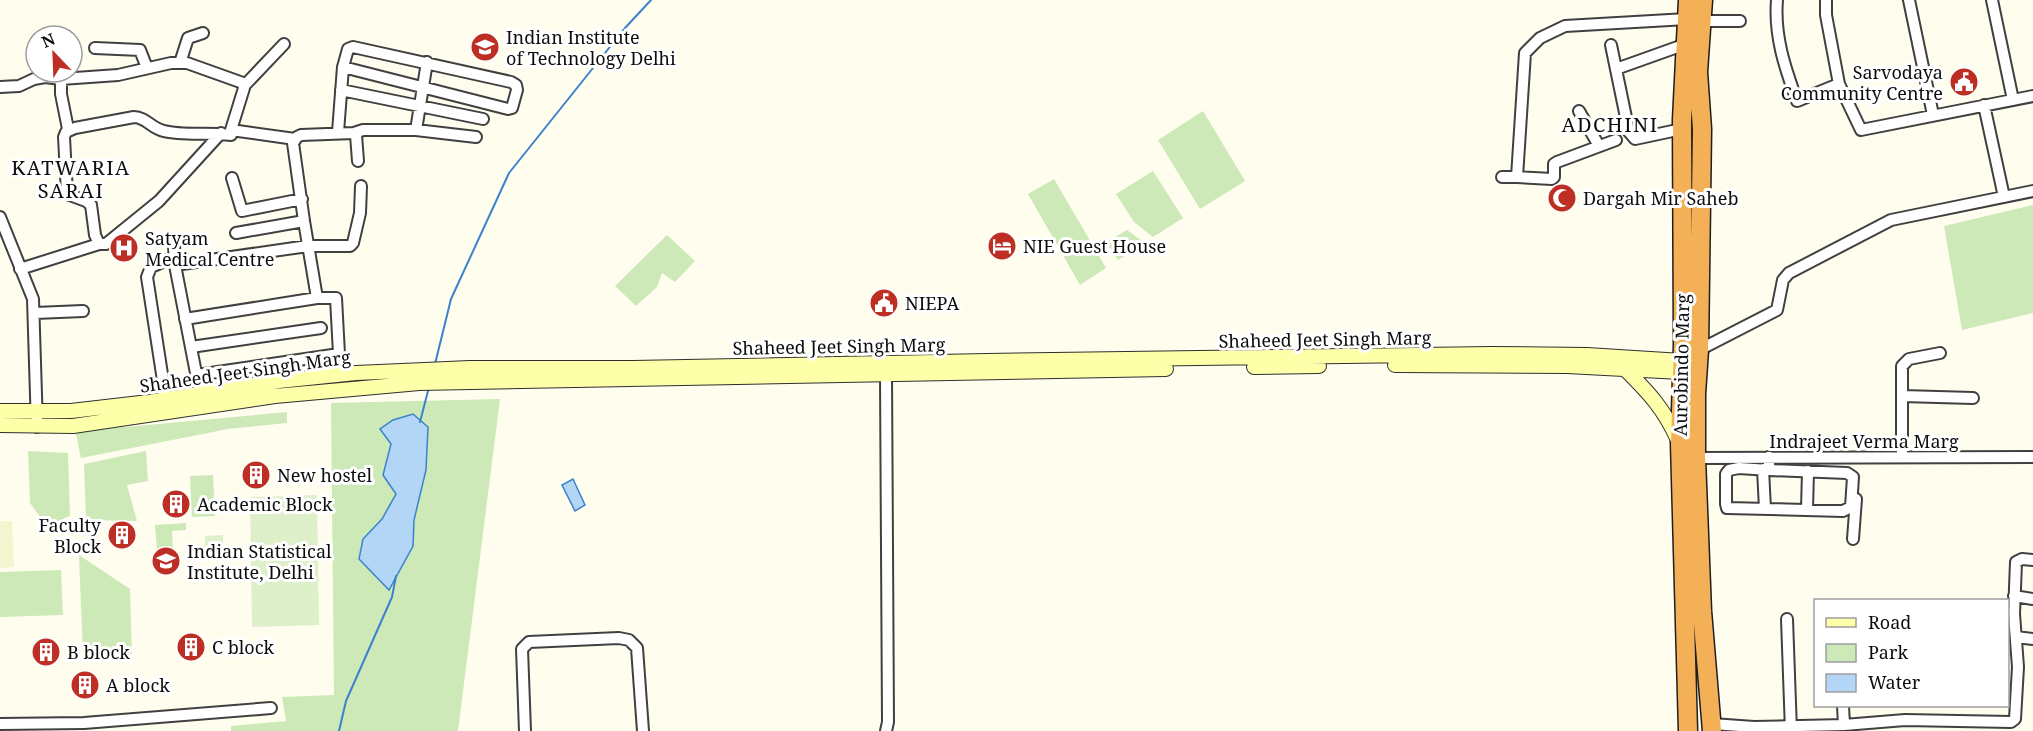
<svg xmlns="http://www.w3.org/2000/svg" width="2033" height="731" font-family="'Noto Serif',serif">
<style>
.farmland{fill:#f3f5ce}
.green{fill:#cce9b7}
.pitch{fill:#def0c9}
.water{fill:#b3d5f6;stroke:#3a82cd;stroke-width:1.5}
.lines{fill:none;stroke-linecap:round;stroke-linejoin:round}
.stream{stroke:#3a82cd;stroke-width:2}
.street-casing{stroke:#404040;stroke-width:14}
.secondary-casing{stroke:#2f2f2f;stroke-width:16}
.highway-casing{stroke:#1e1e1e;stroke-width:21}
.street{stroke:#fff;stroke-width:10}
.secondary{stroke:#feffa9;stroke-width:14}
.highway{stroke:#f4b057;stroke-width:18}
.labels{text-anchor:middle;dominant-baseline:central;stroke-width:6;stroke-linejoin:round;paint-order:stroke}
.poi-label{font-size:18px;fill:#0d0d0d;stroke:#fff;text-anchor:start}
.street-label{font-size:18px;fill:#0d0d0d;stroke:#fff}
.neighbourhood-label{font-size:20px;letter-spacing:1.5px;fill:#0d0d0d;stroke:#fff}
</style>
<rect width="100%" height="100%" fill="#fffdee"/>
<path class="farmland" d="M0 521H12L14 567 0 568Z"/>
<path class="green" d="M1203 111 1245 181 1200 209 1158 140Z
M1153 171 1183 218 1153 237 1134 222 1116 194Z
M1054 179 1106 268 1080 285 1028 194Z
M2033 205V313L1962 330 1944 226Z
M1127 230 1146 244 1118 260 1106 242Z
M667 235 695 261 675 282 662 273 657 287 636 306 615 286Z
M500 399 458 731H231V726L286 721 282 697 334 695 331 403Z
M287 412V423L228 429 81 458 75 429 126 427Z
M28 451 68 453 70 516 64 518 65 523 46 525 30 503Z
M146 451 148 481 127 485 137 521 86 520 84 464Z
M213 475 215 516 192 517 190 476Z
M186 523V530L172 531 173 549 157 550 155 525Z
M79 555 130 589 132 654 83 656Z
M61 570 63 615 0 617V572Z"/>
<path class="pitch" d="M317 495 319 625 252 627 250 497Z
M223 535V554H205V536Z"/>
<path class="water" d="M413 414 428 427 426 470 414 520 413 546 389 590 359 559 363 539 382 519 396 494 383 475 391 444 380 429 393 420Z
M573 479 585 505 575 511 562 485Z"/>
<g class="lines">
<path class="stream" d="M435 364 451 299 509 173 625 28 651 0
M420 422 429 387
M339 731 346 701 392 597 396 576"/>
<g class="street-casing">
<path id="street" d="M1777 0C1774 36 1785 68 1797 101L1839 84
M1826 0V15L1839 84 1861 130 2033 96
M1909 0 1933 115
M1992 0 2013 100
M1701 21H1740
M1611 45 1629 132 1635 139 1682 129
M95 48 140 50 147 68
M180 63 188 38 203 33
M1616 69 1686 44
M61 79V94L68 129
M244 86 284 44
M0 87 19 86 34 79 45 77 61 79 118 75 171 63H187L243 83 244 88 231 130V135C211 132 182 136 164 131 152 129 146 117 134 117L75 128 66 132 64 137 67 194 86 201 91 205 95 235 99 244H106L159 201 221 133
M341 90 483 119
M1984 105 2004 197
M1579 111 1599 146
M231 130 295 139
M416 130 427 62
M338 132 343 67 348 49 353 47 511 82 516 85 517 90 512 108 508 109 343 67
M354 133 363 130H416L476 137
M1616 140 1557 162 1554 164V177L1552 179 1517 177 1525 53 1540 38 1565 26 1687 19
M1502 177H1517
M232 178 242 211 302 199
M0 217 33 299 37 427
M236 233 304 221
M174 245 175 265
M20 269 99 244
M317 298 304 221 293 143 297 137 301 135 354 133 356 135 358 161
M35 313 83 311
M185 319 317 298H336L339 354 197 375
M191 347 321 328
M1699 350 1777 310 1783 280 1789 273 1891 220 2033 191
M886 375 888 722 886 731
M1902 396 1973 398
M201 399 175 265 308 246H350L353 243 360 213 361 186
M166 400 147 277 151 267 167 260 175 265
M1769 457V470L1739 468 1729 470 1726 474V504L1727 508 1843 511 1851 507 1853 477 1847 473 1769 470
M1902 457V366L1909 359 1940 353
M1696 458 2033 457
M1763 469 1765 509
M1807 510 1808 471
M1853 539 1856 499
M2014 596 2033 599
M1787 619 1791 731
M2016 637 2033 639
M1843 706 1844 725
M0 724 84 723 271 708
M1712 724 1754 727 1844 725 1905 720 2011 722 2015 719 2018 667 2014 614 2016 562 2022 559 2033 560
M525 731 522 649 529 642 619 638 629 640 637 648 643 731"/>
</g>
<g class="secondary-casing">
<path id="secondary" d="M1395 365 1567 366 1681 372 1691 370
M1254 367 1319 366
M1626 370C1650 394 1664 409 1678 440
M0 411H71L149 402 279 381 356 373 470 368H633L987 361 1492 354 1587 355 1682 361 1689 364
M0 425 73 426 275 396 419 383 1166 369"/>
</g>
<g class="highway-casing">
<path id="highway" d="M1688 0 1682 120 1683 344 1680 443 1688 731
M1703 0 1698 72 1702 129 1699 350 1696 394V458L1702 611 1712 731"/>
</g>
<use href="#street" class="street"/>
<use href="#secondary" class="secondary"/>
<use href="#highway" class="highway"/>
</g>
<defs>
<g id="university-disc" transform="scale(1.5)"><circle r="9.5" fill="#bd2f25" stroke="#fff"/><path d="M0-5L7-2L0 1L-7-2ZM-4 1L0 2.5L4 1V4Q0 6-4 4Z" fill="#fff"/></g>
<g id="civic-disc" transform="scale(1.5)"><circle r="9.5" fill="#bd2f25" stroke="#fff"/><path d="M-.6-6.5H3V-4.5H.6V-3L4-1V1h2V6H-6V1h2V-1L-.6-3ZM-1.2 2.5V6h2.4V2.5Z" fill="#fff"/></g>
<g id="mosque-disc" transform="scale(1.5)"><circle r="9.5" fill="#bd2f25" stroke="#fff"/><path d="M3.5-4.9A6 6 0 1 0 3.5 4.9A5 5 0 1 1 3.5-4.9Z" fill="#fff"/></g>
<g id="hotel-disc" transform="scale(1.5)"><circle r="9.5" fill="#bd2f25" stroke="#fff"/><path d="M-6-4.5h1.5V1H6V5H4.5V3h-9V5H-6ZM-4 0a1.8 1.8 0 1 1 3.6 0ZM.5 0V-2.5h3Q6-2.5 6 0Z" fill="#fff"/></g>
<g id="hospital-disc" transform="scale(1.5)"><circle r="9.5" fill="#bd2f25" stroke="#fff"/><path d="M-5-5h3v3.5h4V-5h3V5h-3V1.5h-4V5h-3Z" fill="#fff"/></g>
<g id="building-disc" transform="scale(1.5)"><circle r="9.5" fill="#bd2f25" stroke="#fff"/><path d="M-4-6H4V6H1V3H-1V6H-4ZM-2.5-4.3h1.7v1.8h-1.7ZM.8-4.3h1.7v1.8H.8ZM-2.5-1h1.7V.8h-1.7ZM.8-1h1.7V.8H.8Z" fill="#fff"/></g>
</defs>
<g fill-rule="evenodd">
<use href="#university-disc" x="485" y="47"/>
<use href="#civic-disc" x="1964" y="82"/>
<use href="#mosque-disc" x="1562" y="198"/>
<use href="#hotel-disc" x="1002" y="246"/>
<use href="#hospital-disc" x="124" y="248"/>
<use href="#civic-disc" x="884" y="303"/>
<use href="#building-disc" x="256" y="475"/>
<use href="#building-disc" x="176" y="504"/>
<use href="#building-disc" x="122" y="535"/>
<use href="#university-disc" x="166" y="561"/>
<use href="#building-disc" x="191" y="647"/>
<use href="#building-disc" x="46" y="652"/>
<use href="#building-disc" x="85" y="685"/>
</g>
<g class="labels">
<g class="poi-label">
<text x="506" y="37">Indian Institute<tspan x="506" dy="21">of Technology Delhi</tspan></text>
<text x="1943" y="72" text-anchor="end">Sarvodaya<tspan x="1943" dy="21">Community Centre</tspan></text>
<text x="1583" y="198">Dargah Mir Saheb</text>
<text x="145" y="238">Satyam<tspan x="145" dy="21">Medical Centre</tspan></text>
<text x="1023" y="246">NIE Guest House</text>
<text x="905" y="303">NIEPA</text>
<text x="277" y="475">New hostel</text>
<text x="197" y="504">Academic Block</text>
<text x="101" y="525" text-anchor="end">Faculty<tspan x="101" dy="21">Block</tspan></text>
<text x="187" y="551">Indian Statistical<tspan x="187" dy="21">Institute, Delhi</tspan></text>
<text x="212" y="647">C block</text>
<text x="67" y="652">B block</text>
<text x="106" y="685">A block</text>
</g>
<g class="street-label">
<text transform="translate(1325 339) rotate(-1)">Shaheed Jeet Singh Marg</text>
<text transform="translate(839 346) rotate(-1)">Shaheed Jeet Singh Marg</text>
<text transform="translate(1681 365) rotate(-89)">Aurobindo Marg</text>
<text transform="translate(245 371) rotate(-8)">Shaheed Jeet Singh Marg</text>
<text x="1864" y="441">Indrajeet Verma Marg</text>
</g>
<g class="neighbourhood-label">
<text x="1610" y="124">ADCHINI</text>
<text x="71" y="167">KATWARIA<tspan x="71" dy="23">SARAI</tspan></text>
</g>
</g>
<rect x="1814" y="599" width="195" height="108" fill="#ffffff" stroke="#9e9e9e" stroke-width="1.5"/>
<rect x="1826" y="618" width="30" height="9" fill="#feffa9" stroke="#9e9e9e" stroke-width="1.5"/>
<text x="1868" y="629" font-size="18" fill="#0d0d0d">Road</text>
<rect x="1826" y="644" width="30" height="18" fill="#cce9b7" stroke="#9e9e9e" stroke-width="1.5"/>
<text x="1868" y="659" font-size="18" fill="#0d0d0d">Park</text>
<rect x="1826" y="674" width="30" height="18" fill="#b3d5f6" stroke="#9e9e9e" stroke-width="1.5"/>
<text x="1868" y="689" font-size="18" fill="#0d0d0d">Water</text>
<g transform="translate(54 54) rotate(337)"><circle r="28" fill="#ffffff" stroke="#9e9e9e" stroke-width="1.5"/>
<path d="M0-4.5L10 22L0 15L-10 22Z" fill="#bd2f25"/>
<text y="-9" font-size="16" font-weight="bold" text-anchor="middle" fill="#0d0d0d">N</text>
</g>
</svg>
